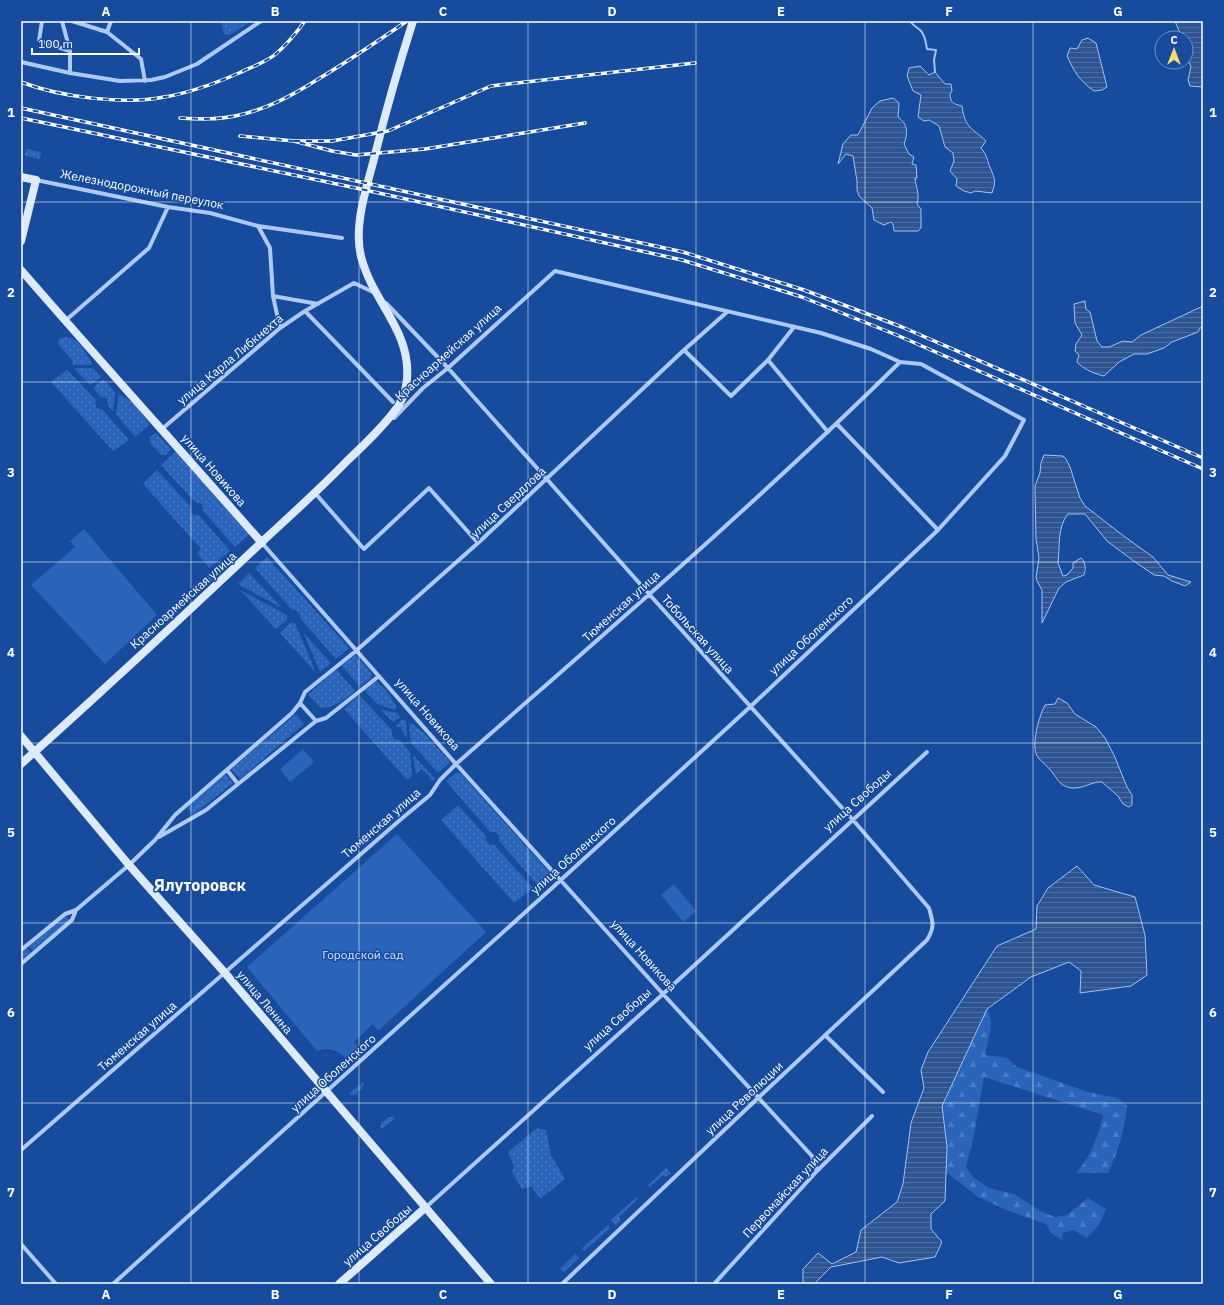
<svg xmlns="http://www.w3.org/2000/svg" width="1224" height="1305" font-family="'IBM Plex Sans',sans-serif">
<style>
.grass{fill:url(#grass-dots)}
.forest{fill:url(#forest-firs)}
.park{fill:#2a64bb}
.water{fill:url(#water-rules);stroke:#a1c4f5}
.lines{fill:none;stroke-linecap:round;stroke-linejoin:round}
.stream{stroke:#a1c4f5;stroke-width:2}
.street{stroke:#aecaf3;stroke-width:4}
.secondary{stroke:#dde9fc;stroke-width:8}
.rail-casing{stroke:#fff;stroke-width:3.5}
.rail{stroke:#174b9d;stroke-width:2;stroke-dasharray:6;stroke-linecap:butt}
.grid{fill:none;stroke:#fff;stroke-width:1;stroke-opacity:0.55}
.labels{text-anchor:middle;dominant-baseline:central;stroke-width:3;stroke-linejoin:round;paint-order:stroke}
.street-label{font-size:12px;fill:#fff;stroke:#174b9d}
.park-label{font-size:12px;fill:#d6e6fd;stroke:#174b9d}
.district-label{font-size:16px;font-weight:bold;fill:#fff;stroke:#174b9d}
.neatline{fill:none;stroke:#fff;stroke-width:1.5}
.grid-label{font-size:13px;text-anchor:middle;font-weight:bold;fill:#fff}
</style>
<defs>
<pattern id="grass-dots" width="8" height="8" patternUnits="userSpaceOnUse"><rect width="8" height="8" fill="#2a64bb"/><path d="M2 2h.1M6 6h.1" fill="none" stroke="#4a7bc5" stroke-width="1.8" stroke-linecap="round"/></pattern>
<pattern id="forest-firs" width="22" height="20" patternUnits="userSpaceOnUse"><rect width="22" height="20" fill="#2a64bb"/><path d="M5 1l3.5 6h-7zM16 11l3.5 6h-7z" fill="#4a7bc5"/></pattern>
<pattern id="water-rules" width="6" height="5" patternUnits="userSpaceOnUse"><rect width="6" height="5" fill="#2e5491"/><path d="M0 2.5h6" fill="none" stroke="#4d6ea2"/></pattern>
</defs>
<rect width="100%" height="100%" fill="#174b9d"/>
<path class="grass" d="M221 21H251L230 35 224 34Z
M26 149 41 152 40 159 25 156Z
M67 337C81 340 85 352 92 363L91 365H72L73 361 58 344V341L60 338Z
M74 368H93L101 377 90 385Z
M67 370 96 400 95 404 97 408 103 410 129 440 113 451 51 382Z
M103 379 115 392 113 412 108 405 107 399 104 397H101L93 388Z
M119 394 133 403 150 424 135 437 116 414Z
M156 433 171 449 166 455H161L150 443V437Z
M176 451 250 534 235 547 203 511 202 504 195 502 161 465Z
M157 470 191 507C189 513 193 516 199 515L230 551 209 568 197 553 201 549 143 484Z
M232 554 237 559 208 585 205 581V577Z
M267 557 349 648 336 659 300 618V614L296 610H292L255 568Z
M249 573 282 608 238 584Z
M240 590 287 615V620L276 629Z
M290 623H295L316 673 280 633Z
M303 632 331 663 320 672Z
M355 654 372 674 371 678 360 687 341 665Z
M336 669 355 691C344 699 335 708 321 708L308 695Z
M376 681 385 689 397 707 395 710 377 704 364 690Z
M359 695 392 730V736L394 739 401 741 410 752 412 776 407 780 344 709Z
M381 710 397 713 400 717 393 722Z
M296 714 304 724 240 779 231 769Z
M402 719 406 721 407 739 401 727H397L396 726Z
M411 723 425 734 450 762 438 773 411 743 409 726Z
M413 755 435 779 432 781 428 775 421 769 416 774Z
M456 773H460L549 872 537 884 499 841V835L495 832H490L446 781Z
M225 774 233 783 193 815 187 808Z
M458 805 486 836 485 839C488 843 489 845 494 845L533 888 514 903 441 820Z
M65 915 70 920 34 951 29 946Z
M26 947 31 953 21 961V952Z
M363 1082 364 1083 362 1089 358 1091 357 1094 351 1095 350 1093Z
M394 1116V1119L382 1129 380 1127 382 1122 386 1120 387 1118Z
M537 1128 546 1130 551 1155 565 1179 540 1199 531 1186 522 1189 512 1172 514 1166 508 1152Z
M666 1168 671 1173 666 1177 663 1175 650 1187 648 1185Z
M636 1197 638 1199 619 1217 621 1220 616 1225 611 1220Z
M608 1225 610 1228 584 1251 582 1248Z
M575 1254 579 1258 564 1272 560 1269Z"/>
<path class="forest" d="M987 1009C995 1023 988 1040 985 1055L1007 1058 1017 1067 1088 1092 1118 1098 1127 1106C1125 1129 1118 1152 1108 1173H1076C1090 1157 1099 1136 1103 1115L984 1077 974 1135 966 1167 973 1177 989 1188 1014 1194 1040 1211 1055 1217 1067 1215 1088 1198 1106 1209 1099 1225 1087 1238 1073 1230 1063 1233 1062 1240 1051 1233 1046 1224 1009 1211 978 1197 946 1172 947 1147 942 1106Z"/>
<path class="park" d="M84 529 157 615 105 664 31 585 75 547 70 541Z
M303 749 314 762 290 782 280 769Z
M397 834 486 932 378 1031 373 1024 354 1042 359 1048 347 1059C338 1051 330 1046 317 1051L247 967Z
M674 884 696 911 683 922 661 895Z"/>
<path class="water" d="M1175 21H1203V87L1190 86 1188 80 1191 66 1186 58V38H1180L1179 31Z
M1088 38 1096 43 1107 87 1102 90 1094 91C1079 80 1075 73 1067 56L1070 48 1077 49 1082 40Z
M920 66 929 75 935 72 945 84H951L952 91 950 94C950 103 954 104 962 106 965 128 971 127 986 141L981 148C986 154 987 158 989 165 994 177 997 180 992 193L975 191 971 193 964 191 956 186 957 179 950 171 954 161 953 153 945 147 939 126 929 120 924 121 918 117 921 95 913 91 907 76 909 68Z
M893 98 899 103 898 117C908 124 908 133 904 144L909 154 914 157 912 164 916 165 917 178H915C916 188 920 194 917 204L921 209V228L918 231H894L893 224 891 222 884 225 874 220 872 208 859 196 857 190V181L853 156 846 154 838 164 843 144 851 135H858L872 108 880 101Z
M1085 301 1086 309 1090 312 1097 341 1102 347H1109L1123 341 1132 342 1141 335 1203 306V327L1200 328 1198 332 1172 342 1164 348 1147 354H1134L1119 362 1104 376C1095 374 1083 369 1077 362L1079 355 1075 351 1076 344 1082 335 1075 323 1074 304Z
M1044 455 1063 456 1066 459 1070 467 1080 498 1085 506 1125 537 1153 557 1168 575 1191 582 1185 586 1172 581 1164 576 1154 575 1131 559 1107 541 1085 514H1068C1057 527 1060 547 1058 563L1063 576 1067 575 1073 568V563L1081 558C1086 563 1086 569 1084 575L1066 582 1059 588 1042 623V590L1037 581 1036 577 1039 558 1036 539 1035 486 1040 473 1041 463Z
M1058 698 1067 703 1075 714 1096 727 1105 738 1114 755 1127 787 1132 795V805L1129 807 1123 804 1118 796 1102 782C1092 781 1084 789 1072 788 1061 787 1058 780 1052 772 1048 766 1041 762 1037 756 1031 745 1039 716 1045 705L1055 704Z
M1077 866 1094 885 1135 897 1145 935 1147 975 1131 986 1080 993 1081 971 1069 962 1031 977 987 1009 942 1106 947 1147 945 1201 931 1214V1229L942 1242 935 1257 899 1263 882 1257 831 1267 814 1284H807L803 1282V1269L818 1253 832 1264 856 1252 861 1230 897 1202 903 1184 911 1123 924 1088 921 1070 928 1052 997 946 1036 929 1037 906 1048 888Z"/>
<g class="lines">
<path class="stream" d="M910 21C913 25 916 27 920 30 925 34 926 43 927 49L936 50 934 60 935 72
M1068 21H1079"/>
<path class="street" d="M42 21 39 41 70 51
M62 21 70 51V73
M72 21 107 32
M111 21 107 32 141 59 145 81
M21 62 70 73 120 81 151 80 165 77 197 64 261 21
M36 180 168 207 210 213 258 226 270 248 273 296 280 328
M258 226 342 238
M273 296 318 304
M386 303 448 368 649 594 853 820 929 908C933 922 935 927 927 940L758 1098 562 1284
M305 311 393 402
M65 321 149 248 168 207
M684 350 731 396 768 360 794 327
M768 360 828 432
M837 424 938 530
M162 429 280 328 305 311 354 283 375 293
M315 493 364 549 429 488 478 543
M262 543 456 764 663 994 812 1156 817 1171
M300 703 316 721
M227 770 238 784
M159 837 206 810 316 721 326 718 379 676
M21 950 65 914 76 910 129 865 155 840 175 815 292 713 300 703 305 692 357 650 478 543 684 350 727 312
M21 964 72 920 76 910
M825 1035 883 1092
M21 1150 400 820 430 795 440 780 456 764C606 632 758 502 900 362
M425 1208 663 994 927 752
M21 1244 56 1284
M113 1284 552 888 750 707 938 530 1005 456 1024 420 921 364 900 362 871 349 821 333 555 271 448 368 423 388 394 418
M714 1284 817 1171 872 1116"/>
<path class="secondary" d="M21 177 36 180 21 241
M21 270C101 362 182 452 262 543
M21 736 129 865 225 973 491 1284
M21 764C50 738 79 712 107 686 160 638 212 589 264 540 292 514 321 488 348 460 364 445 380 430 393 413 401 404 406 392 407 379 411 331 374 303 362 260 352 228 367 187 375 155 386 110 399 65 413 21
M339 1284 425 1208"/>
<g class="rail-casing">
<path id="rail" d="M21 82C60 97 123 105 164 97 190 93 216 83 239 73 251 67 267 62 277 53 287 44 297 32 305 21
M21 108 683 252 804 290 902 327 1203 458
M21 118 356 188 682 260 802 297 899 336 1203 469
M180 118C198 119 216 120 235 116 266 110 293 95 320 78 350 60 378 41 407 21
M240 136 294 141 332 151 356 155 425 149 585 123
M294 141H332L388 131 491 86 695 63"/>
</g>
<use href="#rail" class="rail"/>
</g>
<path class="grid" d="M191 21V1284M359 21V1284M528 21V1284M696 21V1284M865 21V1284M1033 21V1284M21 202H1203M21 382H1203M21 562H1203M21 743H1203M21 923H1203M21 1103H1203"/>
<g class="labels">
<g class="street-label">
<text transform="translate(142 189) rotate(11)">Железнодорожный переулок</text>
<text transform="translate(448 352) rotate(-42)">Красноармейская улица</text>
<text transform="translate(230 359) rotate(-40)">улица Карла Либкнехта</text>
<text transform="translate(214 470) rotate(49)">улица Новикова</text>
<text transform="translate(508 502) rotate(-43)">улица Свердлова</text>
<text transform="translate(183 600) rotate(-42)">Красноармейская улица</text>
<text transform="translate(621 606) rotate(-42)">Тюменская улица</text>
<text transform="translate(698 634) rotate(48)">Тобольская улица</text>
<text transform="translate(811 635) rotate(-43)">улица Оболенского</text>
<text transform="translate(428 714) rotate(49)">улица Новикова</text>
<text transform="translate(857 800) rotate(-42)">улица Свободы</text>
<text transform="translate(381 823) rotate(-41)">Тюменская улица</text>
<text transform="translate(573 855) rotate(-42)">улица Оболенского</text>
<text transform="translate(644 955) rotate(48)">улица Новикова</text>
<text transform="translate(265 1002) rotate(50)">улица Ленина</text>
<text transform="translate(617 1019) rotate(-42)">улица Свободы</text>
<text transform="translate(137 1036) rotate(-41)">Тюменская улица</text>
<text transform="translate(333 1073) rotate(-42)">улица Оболенского</text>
<text transform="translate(744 1098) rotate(-43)">улица Революции</text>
<text transform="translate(785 1192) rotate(-47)">Первомайская улица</text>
<text transform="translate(377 1235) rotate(-41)">улица Свободы</text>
</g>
<g class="park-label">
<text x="363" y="954">Городской сад</text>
</g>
<g class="district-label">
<text x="200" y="885">Ялуторовск</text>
</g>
</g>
<rect width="1224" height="1305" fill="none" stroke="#174b9d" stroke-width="44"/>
<g transform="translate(1174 50)"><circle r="19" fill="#174b9d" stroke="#7493c4"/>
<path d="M0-3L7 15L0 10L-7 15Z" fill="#ffdc70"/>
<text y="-6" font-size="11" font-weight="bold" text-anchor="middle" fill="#ffffff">С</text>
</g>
<path d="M32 48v6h107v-6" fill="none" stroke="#ffffff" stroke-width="2"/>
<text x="38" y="48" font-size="12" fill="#ffffff" stroke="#174b9d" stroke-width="3" paint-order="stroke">100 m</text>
<rect x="22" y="22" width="1180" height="1261" class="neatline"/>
<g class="grid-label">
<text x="106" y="16">A</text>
<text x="275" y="16">B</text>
<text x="443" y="16">C</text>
<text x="612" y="16">D</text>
<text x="781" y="16">E</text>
<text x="949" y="16">F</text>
<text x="1118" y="16">G</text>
<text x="11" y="117">1</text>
<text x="1213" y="117">1</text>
<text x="11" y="297">2</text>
<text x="1213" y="297">2</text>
<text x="11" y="477">3</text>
<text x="1213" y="477">3</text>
<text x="11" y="657">4</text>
<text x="1213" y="657">4</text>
<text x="11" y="837">5</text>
<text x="1213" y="837">5</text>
<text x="11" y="1017">6</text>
<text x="1213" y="1017">6</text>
<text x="11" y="1197">7</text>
<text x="1213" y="1197">7</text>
<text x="106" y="1299">A</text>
<text x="275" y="1299">B</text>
<text x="443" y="1299">C</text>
<text x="612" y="1299">D</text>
<text x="781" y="1299">E</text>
<text x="949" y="1299">F</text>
<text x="1118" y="1299">G</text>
</g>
</svg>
